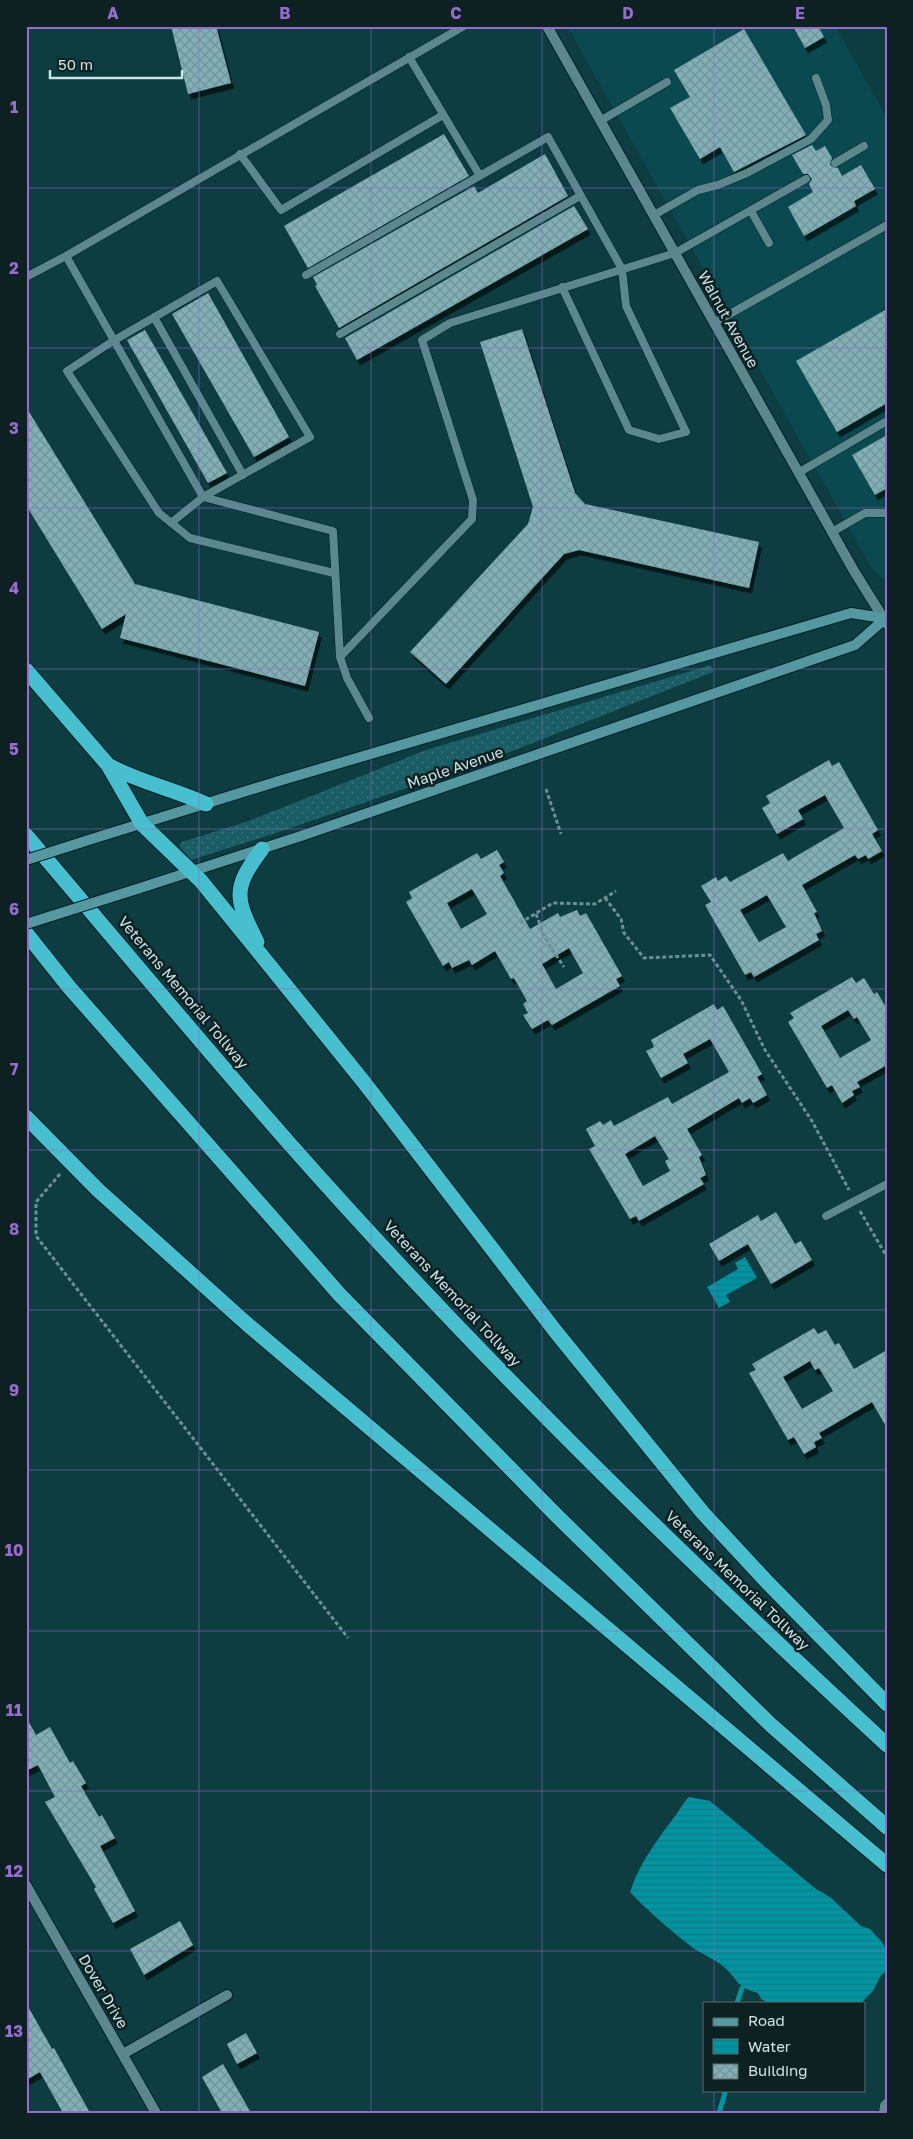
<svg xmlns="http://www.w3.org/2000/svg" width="913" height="2139" font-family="'Golos Text',sans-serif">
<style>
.built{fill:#0a4950}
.grass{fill:url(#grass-dots)}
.water{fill:url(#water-rules)}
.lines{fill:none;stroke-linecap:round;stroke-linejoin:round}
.stream{stroke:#0193a1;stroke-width:5}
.building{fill:url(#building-cross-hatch);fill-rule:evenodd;filter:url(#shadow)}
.lane-casing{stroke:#002126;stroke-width:9}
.street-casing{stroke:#002126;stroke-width:12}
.secondary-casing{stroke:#002126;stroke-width:12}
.highway-casing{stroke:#002126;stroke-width:17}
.path{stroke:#6d9094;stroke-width:3;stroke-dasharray:4 2.5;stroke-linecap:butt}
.lane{stroke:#5b878d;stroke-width:8}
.street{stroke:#5b878d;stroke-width:10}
.secondary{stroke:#5598a0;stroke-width:10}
.highway{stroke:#47bfce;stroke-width:15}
.secondary-bridge-casing{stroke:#002126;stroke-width:12;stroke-linecap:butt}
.secondary-bridge{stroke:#5598a0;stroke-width:10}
.grid{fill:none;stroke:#986ccd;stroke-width:1;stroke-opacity:0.55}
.labels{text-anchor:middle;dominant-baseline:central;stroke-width:5;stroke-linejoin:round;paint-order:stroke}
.street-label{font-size:15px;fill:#cde4e7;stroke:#0d2022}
.neatline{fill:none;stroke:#986ccd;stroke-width:2}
.grid-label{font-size:16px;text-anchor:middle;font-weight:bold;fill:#986ccd}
</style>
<defs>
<pattern id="grass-dots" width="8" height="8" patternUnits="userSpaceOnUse" patternTransform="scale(1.25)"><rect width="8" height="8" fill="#1a5d65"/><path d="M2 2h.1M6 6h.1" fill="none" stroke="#3a747b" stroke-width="1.8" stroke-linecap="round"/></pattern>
<pattern id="water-rules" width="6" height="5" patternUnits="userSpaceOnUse" patternTransform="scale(1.25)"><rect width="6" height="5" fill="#0193a1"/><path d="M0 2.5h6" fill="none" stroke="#137b85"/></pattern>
<pattern id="building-cross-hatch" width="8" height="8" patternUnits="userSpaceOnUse" patternTransform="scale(1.25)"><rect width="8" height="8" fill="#81afb5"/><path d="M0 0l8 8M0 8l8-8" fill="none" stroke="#709499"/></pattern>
<filter id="shadow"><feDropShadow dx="3" dy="5.5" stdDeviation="0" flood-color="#0009"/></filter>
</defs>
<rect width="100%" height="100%" fill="#0d3c41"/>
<path class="built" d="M567 26H835L887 118V582L876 573 868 562Z"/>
<path class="grass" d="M711 665 713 672 502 755 282 831 191 860 179 845 182 842 249 821 426 750Z"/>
<path class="water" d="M745 1257 757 1278 726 1295 730 1302 719 1308 707 1287 738 1269 735 1263Z
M689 1797 710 1801 816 1889 830 1897 861 1926 870 1929 881 1941 887 1950V1971L881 1975 873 1991 861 2003H769L761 1999 758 1993C734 1986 739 1980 723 1966 714 1959 702 1954 693 1948 671 1931 650 1913 630 1892 640 1861 659 1838 678 1812 682 1806 684 1802 689 1797Z"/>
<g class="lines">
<path class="stream" d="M737 2003 742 1988
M719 2113 725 2093 723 2090"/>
</g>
<path class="building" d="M171 26H216L231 83 188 94Z
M793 26H818L824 37 805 48Z
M744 29 806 135 734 172 720 147 700 159 670 108 690 97 674 70Z
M444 134 469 176 308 268 284 226Z
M812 145 816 151 825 146 832 158 830 165 838 168 842 176 861 165 875 189 854 201 856 206 804 236 788 207 813 192 809 184 812 179 808 174H803L792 155Z
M545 154 568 196 339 328 315 286 317 285 313 277 474 186 478 193Z
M574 206 588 229 357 360 345 338Z
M208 293 289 437 254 457 172 314Z
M887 309V403L837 432 796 361Z
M522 329 575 493 585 504 759 542 749 588 579 550 564 554 446 684 410 652 528 524 533 507 480 342Z
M145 330 227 473 208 483 127 340Z
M26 407 135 584 319 632 305 686 120 638 126 614 102 629 26 505Z
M887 435V488L875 495 852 455Z
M829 760 832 766 839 762 878 830 872 834 882 851 868 859 866 855 858 859 855 855 802 885 817 912 814 913 822 931 816 934 819 940 754 977 751 972 745 975 705 905 711 902 701 886 716 877 718 881 726 876 730 882 783 853 788 861 844 828 825 795 798 810 803 819 777 834 762 808 770 803 766 796ZM767 895 786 927 759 942 740 910Z
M497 850 504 862 499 865 504 873 500 876 530 929 558 913 560 917 577 910 580 916 586 913 622 976 616 979 620 986 552 1025 548 1020 532 1029 523 1015 528 1013 523 1004 527 1001 514 978 511 979 495 951 472 965 469 960 452 968 449 962 443 966 406 902 412 898 409 892 477 853 481 859ZM472 889 487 914 461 929 447 903ZM569 948 583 973 556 989 542 964Z
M852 977 856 983 864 978 874 994 877 992 887 1009V1065L857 1082 860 1087 852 1091 854 1095 842 1103 832 1085 827 1088 788 1022 794 1018 790 1013ZM848 1010 854 1019 857 1017 871 1040 840 1058 821 1026Z
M714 1004 717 1010 723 1006 762 1074 757 1077 767 1095 753 1103 750 1098 742 1103 739 1098 687 1129 702 1155 699 1157 706 1175 700 1178 704 1184 639 1221 636 1216 630 1219 589 1149 595 1146 586 1129 600 1121 603 1125 611 1120 614 1126 668 1097 672 1104 729 1072 710 1039 683 1054 688 1063 661 1078 646 1051 654 1047 651 1040ZM655 1136 669 1159 665 1161 670 1171 643 1186 625 1154Z
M776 1212 795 1244 801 1241 812 1260 771 1284 748 1244 719 1261 709 1244 758 1215 761 1221Z
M814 1328 818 1334 826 1330 835 1345 839 1343 854 1369 887 1350V1428L872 1402 819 1433 822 1438 814 1442 816 1447 804 1454 794 1437 788 1440 749 1373 756 1370 752 1364ZM810 1361 815 1370 819 1368 833 1391 802 1409 783 1377Z
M26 1717 36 1735 50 1727 70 1763 73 1761 86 1783 81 1786 99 1817 102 1815 115 1838 100 1846 135 1911 113 1923 94 1889 96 1887 45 1802 55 1797 38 1765 26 1771Z
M180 1921 193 1945 144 1975 130 1949Z
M26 2003 52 2049 54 2048 90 2113H63L40 2072 26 2080Z
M246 2033 257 2053 237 2064 227 2044Z
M223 2064 251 2113H222L202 2077Z"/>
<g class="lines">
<g class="lane-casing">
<path id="lane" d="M409 57 480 176
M600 121 667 82
M240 154 281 210 443 115
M835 163 864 146
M751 211 769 243
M654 215 698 190 718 185 747 173 811 139 828 120 826 105 816 78
M306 275 548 137 622 269 626 306 686 432 659 439 629 430 562 287
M26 277 66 256
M154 317 243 475
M714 323 887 225
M340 334 580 196
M798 473 887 421
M171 523 203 497 310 437 217 281 113 341 67 371 159 513 190 538 334 573
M832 532 865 513H887
M340 657 472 519 473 500 422 340 450 323 675 253 806 179
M369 718 347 678 340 657 333 531 203 497 66 256 464 26
M826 1216 887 1184
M883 2113 884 2105 887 2102"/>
</g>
<g class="street-casing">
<path id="street" d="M547 26 854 571 887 624
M26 1885 156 2113
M123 2054 227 1995"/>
</g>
<g class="secondary-casing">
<path id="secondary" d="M95 838 282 780 851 613 883 618
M137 889 301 836 855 645 887 617"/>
</g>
<g class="highway-casing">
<path id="highway" d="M26 670 108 765 142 824 201 881 266 961 363 1081 556 1332 703 1513 768 1583 887 1704
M110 766C141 783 174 789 206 804
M26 835C113 937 199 1041 288 1142 475 1354 679 1553 887 1745
M26 933 69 987 340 1295 557 1516 771 1725 887 1827
M257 942C235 898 232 889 262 849
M26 1117 98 1190 247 1324 887 1865"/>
</g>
<path class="path" d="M546 789 561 834
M605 898 621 919 624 933 644 958 710 955 741 1000 765 1050 812 1121 849 1190
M536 914 545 938 564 967
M520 923 553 903 595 904 616 891
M60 1174 36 1202V1236L348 1638
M860 1211 887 1257"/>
<use href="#lane" class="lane"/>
<use href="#street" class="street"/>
<use href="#secondary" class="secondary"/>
<use href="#highway" class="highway"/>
<g class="secondary-bridge-casing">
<path id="secondary-bridge" d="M26 860 95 838
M26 924 137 889"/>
</g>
<use href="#secondary-bridge" class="secondary-bridge"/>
</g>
<path class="grid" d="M199 26V2113M371 26V2113M542 26V2113M714 26V2003M26 188H887M26 348H887M26 508H887M26 669H887M26 829H887M26 989H887M26 1150H887M26 1310H887M26 1470H887M26 1631H887M26 1791H887M26 1951H887M714 2090V2113"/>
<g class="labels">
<g class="street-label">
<text transform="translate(729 319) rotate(61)">Walnut Avenue</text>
<text transform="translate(455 767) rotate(-19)">Maple Avenue</text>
<text transform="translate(184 992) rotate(50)">Veterans Memorial Tollway</text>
<text transform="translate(453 1293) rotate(47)">Veterans Memorial Tollway</text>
<text transform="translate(738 1580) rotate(44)">Veterans Memorial Tollway</text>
<text transform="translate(104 1991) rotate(60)">Dover Drive</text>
</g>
</g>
<rect width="913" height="2139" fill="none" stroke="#0d2022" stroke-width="55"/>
<rect x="703" y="2002" width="162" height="90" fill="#0d2022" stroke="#5a6e71"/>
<rect x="713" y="2018" width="25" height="8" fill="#5598a0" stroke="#5a6e71"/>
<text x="748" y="2026" font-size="15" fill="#cde4e7">Road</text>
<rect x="713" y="2039" width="25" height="15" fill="url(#water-rules)" stroke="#5a6e71"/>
<text x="748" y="2052" font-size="15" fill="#cde4e7">Water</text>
<rect x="713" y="2064" width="25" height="15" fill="url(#building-cross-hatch)" stroke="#5a6e71"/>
<text x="748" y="2076" font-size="15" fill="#cde4e7">Building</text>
<path d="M50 70v8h132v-8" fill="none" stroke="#cde4e7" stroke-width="2.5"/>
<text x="58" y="70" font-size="15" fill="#cde4e7" stroke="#0d2022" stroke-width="4" paint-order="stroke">50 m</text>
<rect x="28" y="28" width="858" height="2084" class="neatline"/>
<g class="grid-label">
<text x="113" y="19">A</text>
<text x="285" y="19">B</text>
<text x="456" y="19">C</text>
<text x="628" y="19">D</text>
<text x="800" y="19">E</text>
<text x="14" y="113">1</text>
<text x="14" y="274">2</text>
<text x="14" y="434">3</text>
<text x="14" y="594">4</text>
<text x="14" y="755">5</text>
<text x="14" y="915">6</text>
<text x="14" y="1075">7</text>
<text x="14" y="1235">8</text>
<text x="14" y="1396">9</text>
<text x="14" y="1556">10</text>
<text x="14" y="1716">11</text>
<text x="14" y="1877">12</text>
<text x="14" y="2037">13</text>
</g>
</svg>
